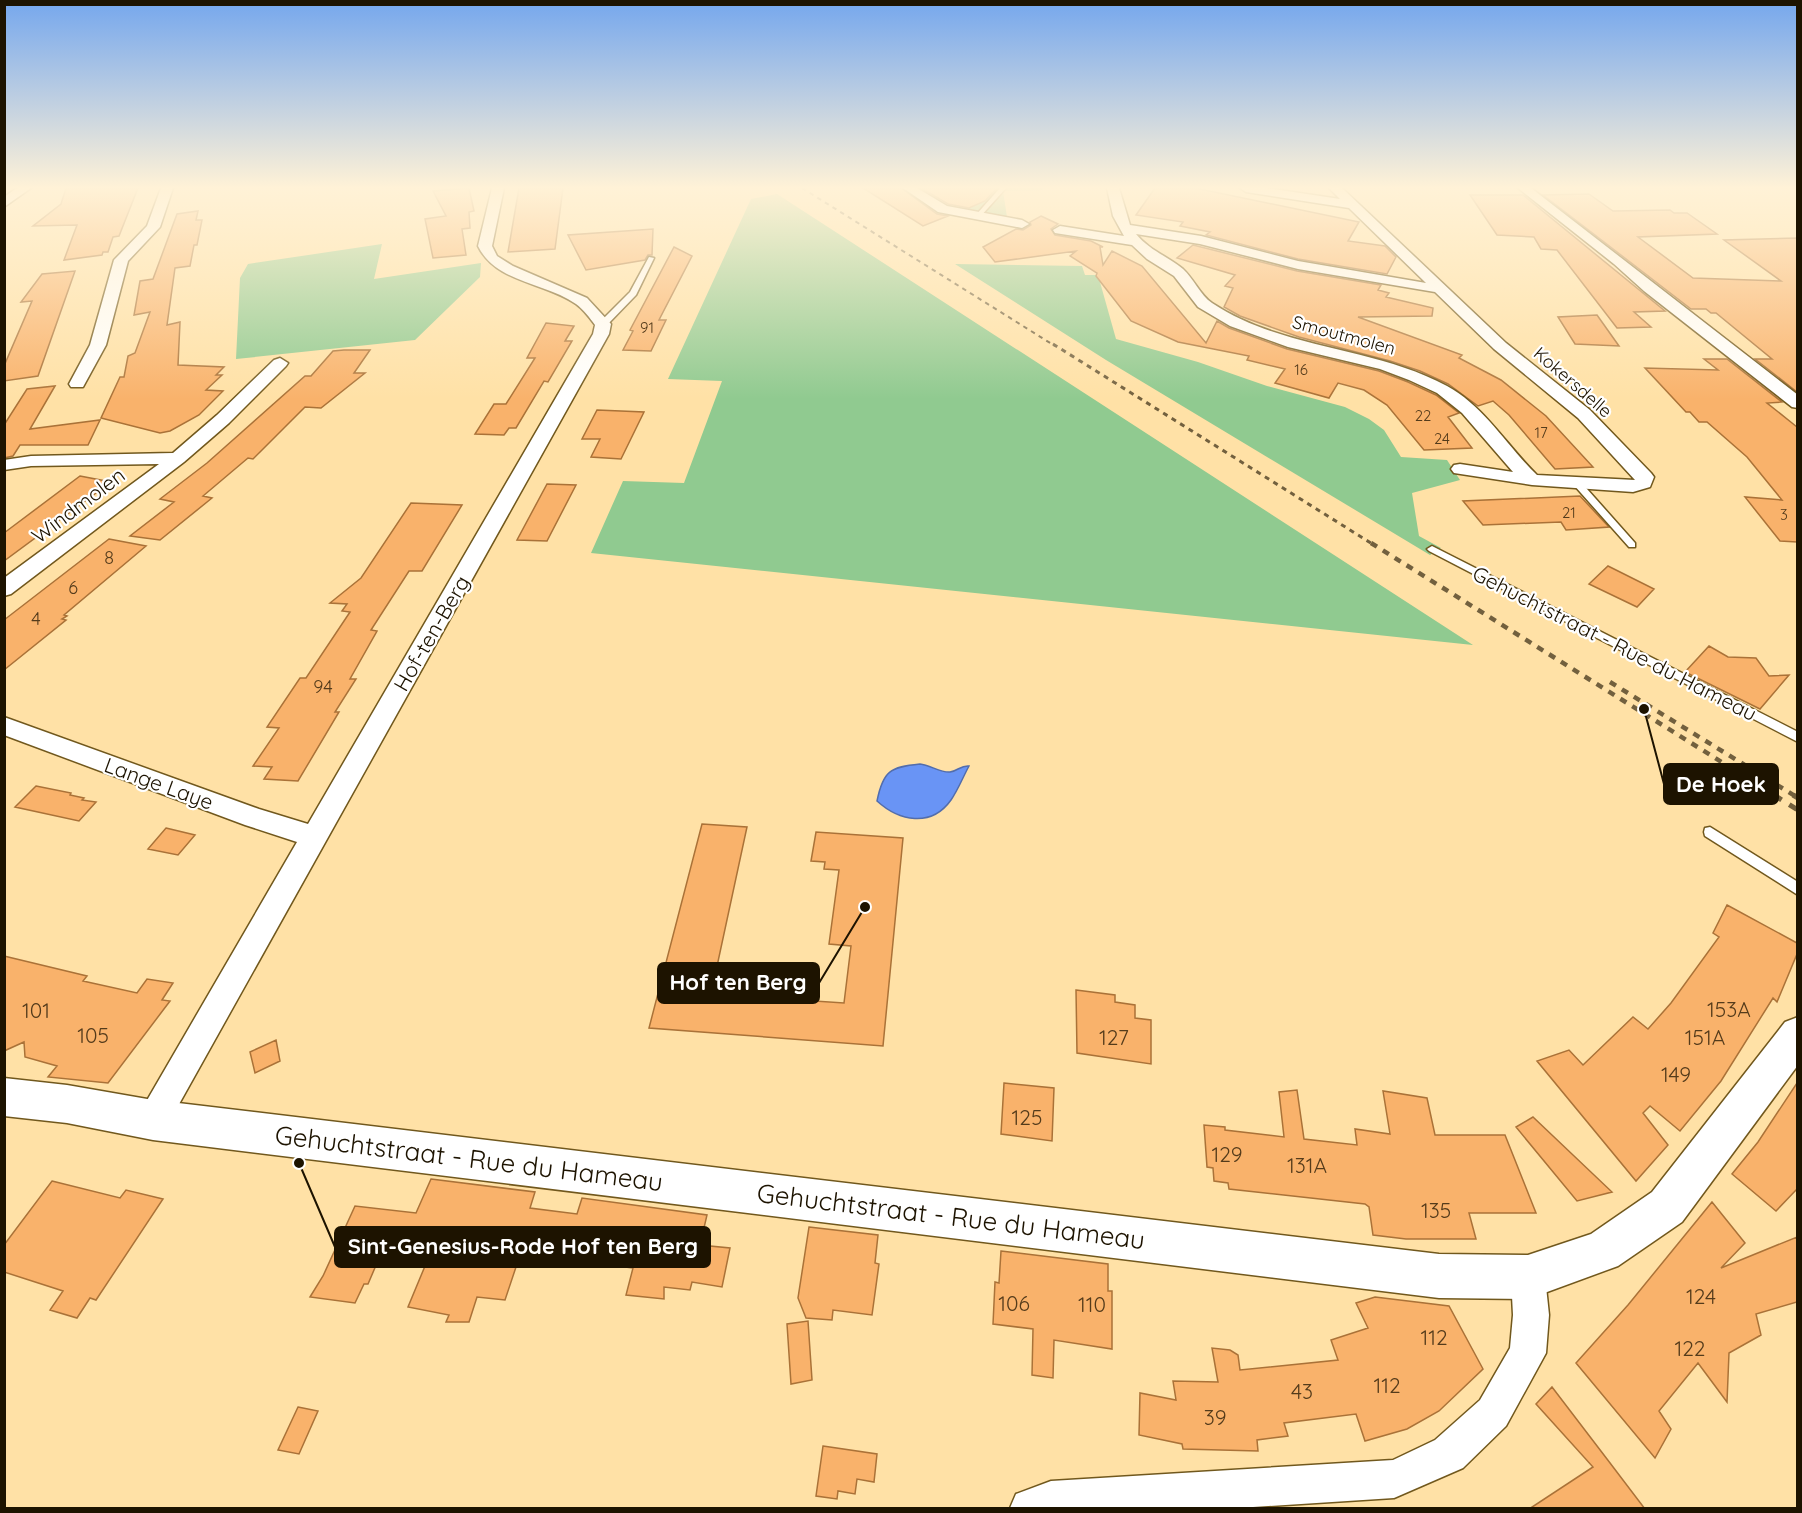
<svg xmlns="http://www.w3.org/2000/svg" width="1802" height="1513" font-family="Quicksand,sans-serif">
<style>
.green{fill:#90ca90}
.water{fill:#6994f5;stroke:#526dac;stroke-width:1.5}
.building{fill:#f9b26b;stroke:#aa7238;stroke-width:1.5}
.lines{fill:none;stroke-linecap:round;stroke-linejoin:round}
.service-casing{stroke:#71581d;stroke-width:3}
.minor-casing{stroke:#71581d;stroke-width:3}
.tertiary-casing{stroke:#71581d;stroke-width:3}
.service{fill:#fff;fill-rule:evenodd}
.minor{fill:#fff;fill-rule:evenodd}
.tertiary{fill:#fff;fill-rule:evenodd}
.rail-far3{stroke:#72603e;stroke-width:2;stroke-dasharray:4.5 4.5;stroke-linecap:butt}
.rail-far2{stroke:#72603e;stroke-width:3;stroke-dasharray:5 5;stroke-linecap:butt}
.rail-far1{stroke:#72603e;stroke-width:4.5;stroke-dasharray:7 7;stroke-linecap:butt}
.rail{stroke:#72603e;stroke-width:5;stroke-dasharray:9 9;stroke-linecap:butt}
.labels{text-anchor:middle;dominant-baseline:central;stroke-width:4.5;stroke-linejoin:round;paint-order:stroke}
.far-number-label{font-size:15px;fill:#543b1b}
.far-street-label{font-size:18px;fill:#1d1300;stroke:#fff}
.number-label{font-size:18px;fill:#543b1b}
.street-label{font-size:21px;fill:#1d1300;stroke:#fff}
.near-number-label{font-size:21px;fill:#543b1b}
.near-street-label{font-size:26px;fill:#1d1300;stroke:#fff}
.leader{fill:none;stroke:#1d1300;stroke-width:2}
.callout-dot{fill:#1d1300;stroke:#fff;stroke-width:2}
.callout{fill:#1d1300;stroke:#1d1300;stroke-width:2}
.callout-label{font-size:22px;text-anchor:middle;font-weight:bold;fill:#fff}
</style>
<rect width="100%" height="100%" fill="#ffe1a6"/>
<path class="green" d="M971 188H1043V190L1003 191 1007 217 965 210 983 202 988 193Z
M777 194 1473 645 591 553 623 481 684 483 722 381 668 379 751 199Z
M382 244 374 279 481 263 480 277 415 340 236 359 240 278 248 264Z
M955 264 1082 266 1085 275H1098L1116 339 1198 362 1267 386 1345 407 1369 419 1384 430 1401 457 1447 460 1460 480 1412 493 1419 536 1441 548 1430 555 1106 360Z"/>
<path class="water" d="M920 764C930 765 941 773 950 772 958 771 961 765 969 766 963 777 958 790 951 800 931 828 899 821 877 801 883 771 890 767 920 764Z"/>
<path class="building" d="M66 188H138L119 236 113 237 108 252H103L102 255 64 260 77 225 33 226 61 204Z
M469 188 474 211 469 212 470 228 462 229 466 255 433 258 425 219 446 216 433 191Z
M519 188H563L555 249 508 252Z
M863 188H901L937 214 948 216 923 226Z
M921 188H997L985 201 969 208 948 204Z
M1155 188H1195L1359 222 1348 241 1385 246 1396 257 1387 274 1298 259 1206 235 1210 232 1180 226 1183 222 1136 215Z
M1589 194 1613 211 1670 210 1674 213H1687L1717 234 1638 237 1693 278 1781 281 1724 240 1797 238V392L1755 359H1772L1716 313H1711L1706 309H1691L1543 195Z
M1470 195H1523L1665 311 1634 312 1651 327 1617 328 1557 250 1541 249 1534 237 1497 235Z
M198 211 196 220H202L197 245H194L190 266 175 268 167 325 180 322 178 365 224 367 216 375H222L206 390 223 391 199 415 170 431 160 433 101 418 120 377H124L128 356 135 353 150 312 134 315 140 281 153 279 177 214Z
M1041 216 1058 224 1051 229 1055 235 1091 241 1103 247H1100L1103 265 1112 251 1142 266 1206 343 1217 321 1229 328 1287 349 1379 371 1408 382 1436 395 1459 413 1448 417 1472 448 1424 450 1387 405 1364 390 1338 383 1329 398 1275 383 1285 369 1247 360 1249 356 1178 342 1131 321 1096 276 1097 273 1070 256 1076 251 995 262 983 247 1016 229 1023 230 1031 225 1030 222Z
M653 229 652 255H648L645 260 586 270 568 235Z
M1193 245 1297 271 1381 285 1378 290 1389 293 1386 297 1433 308 1432 316 1358 317 1462 355 1459 358 1501 380 1546 416 1593 467 1555 469 1509 415 1493 401 1478 406 1448 384 1420 371 1390 361 1299 337 1240 316 1224 307 1233 288 1225 286 1235 275 1177 258Z
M674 247 692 256 659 320H666L651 351 623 350 633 331 630 330Z
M75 271 38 376 4 381V366L32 301 21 302 42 274Z
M1597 315 1619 346 1575 344 1558 317Z
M546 323 574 326 565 341H572L548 382 544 381 516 428H509L504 435 475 434 494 404H506L535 358H527Z
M344 350H370L354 373H365L321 408 305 407 253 459 248 458 203 496 212 498 160 540 130 536 174 502 160 499 207 463 305 376H311L333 351Z
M1704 359H1727L1782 402 1767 403 1797 427V542L1780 541 1745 497 1782 500 1747 457 1707 422H1699L1690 412H1686L1645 368 1718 370Z
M55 386 30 429 100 420 88 445H20L13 456 4 458V425L27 389Z
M597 410 644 412 621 459 591 457 600 439H582Z
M80 476 111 482 4 561V533Z
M547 484 576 485 547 541 517 540Z
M1580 496 1609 527 1566 530 1561 522 1483 525 1463 501Z
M411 503 462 505 422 571H409L371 630 377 631 350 679H356L335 712H339L298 781 264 779 272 767 253 766 279 728 267 727 300 678H306L350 612 342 611 347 604 330 603 361 578Z
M109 539 146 546 64 615 67 616 62 619 66 620 4 670V620Z
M1608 566 1654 589 1637 607 1589 584Z
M1709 646 1728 657 1756 658 1769 676 1789 675 1760 709 1685 672Z
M36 786 71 793 70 795 84 798 82 800 96 802 79 821 15 807Z
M702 824 747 827 711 994 844 1003 851 946 829 944 839 870 824 869 825 862 811 861 816 832 903 838 883 1046 649 1028Z
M166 828 195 835 178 855 148 849Z
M1727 905 1797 943V954L1777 1002 1773 998 1721 1081 1680 1131 1650 1106 1643 1113 1668 1145 1636 1181 1537 1061 1569 1050 1583 1065 1633 1017 1648 1029 1671 1003 1719 937 1713 933Z
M4 956 87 976 83 981 137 993 147 979 173 983 162 1000 170 1001 108 1083 48 1077 57 1066 25 1057 24 1042 4 1051Z
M1076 990 1115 995V1002L1135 1005V1018L1151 1020V1064L1077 1053Z
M276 1040 280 1061 255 1073 250 1052Z
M1004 1083 1054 1088 1052 1141 1001 1134Z
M1797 1083V1189L1776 1211 1732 1174 1758 1142Z
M1297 1090 1304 1139 1357 1145 1355 1129 1390 1134 1383 1091 1427 1098 1435 1135H1505L1536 1213H1469L1476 1239H1406L1373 1235 1369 1207 1365 1204 1229 1189 1228 1183 1214 1181 1213 1168 1207 1167 1204 1125 1225 1127V1130L1284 1137 1279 1092Z
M1533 1117 1612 1192 1577 1201 1516 1127Z
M431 1179 535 1192 530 1208 577 1214 582 1198 707 1215 700 1245 730 1248 722 1287 692 1282 690 1290 664 1287V1299L626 1295 633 1268 570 1260 563 1247 524 1243 505 1300 477 1297 469 1322H446L449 1315 408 1307 430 1254 383 1249 368 1284H364L355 1303 310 1297 323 1276 355 1206 416 1213Z
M52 1181 120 1198 126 1190 163 1199 96 1300 90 1298 77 1318 50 1310 63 1291 4 1272V1245Z
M1712 1202 1745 1243 1721 1268 1797 1237V1302L1756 1314 1761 1335 1729 1353 1727 1402 1698 1363 1659 1411 1671 1429 1655 1458 1576 1363 1628 1305Z
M809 1227 878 1235 875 1263 879 1264 872 1315 833 1310 832 1320 806 1318 798 1298Z
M1001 1251 1108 1264V1291H1112V1349L1054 1340 1053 1378 1032 1375 1033 1329 993 1324 995 1282 999 1283Z
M1375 1297 1449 1306 1483 1369 1439 1411 1407 1429 1365 1441 1356 1414 1284 1423 1288 1436 1257 1440 1258 1451 1183 1449 1182 1444 1139 1435 1140 1393 1176 1400 1173 1381 1218 1382 1212 1348 1230 1350 1238 1355 1240 1370 1338 1360 1331 1340 1368 1328 1356 1303Z
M808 1321 812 1380 791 1384 787 1324Z
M1552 1387 1607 1459 1645 1509H1529L1593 1467 1536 1404Z
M298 1407 318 1411 299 1454 278 1450Z
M823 1446 877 1454 874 1482 857 1479 855 1494 838 1491 837 1499 816 1496Z"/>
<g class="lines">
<g class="service-casing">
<path id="service" d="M1000 188H1006L979 218H975V216Z
M649 257 654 258 636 295 606 326H600V322L630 292Z
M1576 479 1579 480 1635 543V547H1629L1573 484 1571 482Z
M1432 546 1798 732V742L1429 551 1427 549Z
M1710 827 1798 882V895L1705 836 1704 832 1705 828Z"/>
</g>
<g class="minor-casing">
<path id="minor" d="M17 188H31L4 207V197Z
M161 188H173L160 227 128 261 106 345 83 387H71L69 384 90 345 114 260 147 226Z
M492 188H504L492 246 497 256 513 266 587 298 611 324 609 334 164 1131 153 1136 142 1131 137 1120 142 1109 297 842 245 825 4 735V717L259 809 308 824 593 334 595 325C590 318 583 309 576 304 545 282 496 283 478 246Z
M903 188H917L947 206 1022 220 1029 224 1022 228 938 212Z
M1107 188H1119L1130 225 1201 236 1298 261 1426 283 1349 208 1246 192 1240 188H1267L1340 199 1329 188H1342L1506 343 1590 410 1651 473 1654 477 1650 487 1633 492 1532 485 1454 473 1451 469 1454 465 1460 464 1513 472 1462 413 1437 393 1409 380 1380 369 1288 347 1230 326 1198 307 1174 276 1147 259 1132 245 1055 233 1053 230 1060 226 1124 236 1113 216ZM1136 234 1200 244 1298 269 1435 292 1494 349 1578 418 1635 480 1537 475C1507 446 1484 406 1447 386 1373 346 1283 350 1212 303 1200 295 1194 279 1183 269 1167 256 1149 250 1136 234Z
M1518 188H1531L1798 395V408L1792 407 1644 291 1614 264Z
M280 358 288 363 286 366 229 423 184 462 11 594 4 596V578L159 464 31 466 4 470V460L31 456 173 453 217 415 274 360Z
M1528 1260 1540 1265 1545 1277 1549 1315 1546 1353 1506 1426 1463 1468 1394 1498 1238 1508H1010L1016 1494 1051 1481 1393 1460 1435 1440 1480 1400 1510 1348 1513 1315 1511 1277 1516 1265Z"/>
</g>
<g class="tertiary-casing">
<path id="tertiary" d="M1798 1017V1065L1682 1222 1618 1266 1528 1299 1439 1298 153 1140 67 1123 4 1116V1078L67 1085 153 1100 1439 1254 1528 1255 1591 1234 1652 1192 1785 1022Z"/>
</g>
<use href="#service" class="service"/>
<use href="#minor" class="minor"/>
<use href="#tertiary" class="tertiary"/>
<path class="rail-far3" d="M802 188 1055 346"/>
<path class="rail-far2" d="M1053 344 1374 545"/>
<path class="rail-far1" d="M1371 543 1776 796
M1610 682 1795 796"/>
<path class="rail" d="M1774 795 1798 810
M1793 795 1798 798"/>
</g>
<linearGradient id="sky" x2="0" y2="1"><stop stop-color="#75a7ed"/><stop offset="0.47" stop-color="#fff2d7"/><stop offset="1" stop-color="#fff2d7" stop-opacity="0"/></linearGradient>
<rect width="1802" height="399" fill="url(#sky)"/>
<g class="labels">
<g class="far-number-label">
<text x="647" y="327">91</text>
<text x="1301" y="369">16</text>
<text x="1423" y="415">22</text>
<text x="1541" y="432">17</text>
<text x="1442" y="438">24</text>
<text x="1569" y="512">21</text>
<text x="1784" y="514">3</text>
</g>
<g class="far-street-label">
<text transform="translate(1344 335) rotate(15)">Smoutmolen</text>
<text transform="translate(1573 382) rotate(41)">Kokersdelle</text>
</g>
<g class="number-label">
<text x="109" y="557">8</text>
<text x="73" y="587">6</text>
<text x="36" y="618">4</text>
<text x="323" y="686">94</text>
</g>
<g class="street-label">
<text transform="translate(78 505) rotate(-37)">Windmolen</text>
<text transform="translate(431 633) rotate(-60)">Hof-ten-Berg</text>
<text transform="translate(1615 643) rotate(27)">Gehuchtstraat - Rue du Hameau</text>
<text transform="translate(159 783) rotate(20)">Lange Laye</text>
</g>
<g class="near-number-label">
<text x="1729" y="1009">153A</text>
<text x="36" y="1010">101</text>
<text x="93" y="1035">105</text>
<text x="1114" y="1037">127</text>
<text x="1705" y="1037">151A</text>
<text x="1676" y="1074">149</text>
<text x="1027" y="1117">125</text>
<text x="1227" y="1154">129</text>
<text x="1307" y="1165">131A</text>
<text x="1436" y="1210">135</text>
<text x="1701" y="1296">124</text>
<text x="1014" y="1303">106</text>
<text x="1092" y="1304">110</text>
<text x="1434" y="1337">112</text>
<text x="1690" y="1348">122</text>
<text x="1387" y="1385">112</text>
<text x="1302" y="1391">43</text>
<text x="1215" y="1417">39</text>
</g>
<g class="near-street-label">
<text transform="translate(469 1158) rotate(7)">Gehuchtstraat - Rue du Hameau</text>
<text transform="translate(951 1216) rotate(7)">Gehuchtstraat - Rue du Hameau</text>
</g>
</g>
<path class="leader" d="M1644 709L1664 784M865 907L819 983M299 1163L335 1247"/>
<g class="callout-dot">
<circle cx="1644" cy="709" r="6"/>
<circle cx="865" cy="907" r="6"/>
<circle cx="299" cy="1163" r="6"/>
</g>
<g class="callout">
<rect x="1664" y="764" width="114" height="40" rx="6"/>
<rect x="658" y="963" width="161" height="40" rx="6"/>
<rect x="335" y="1227" width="375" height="40" rx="6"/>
</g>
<g class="callout-label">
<text x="1721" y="792">De Hoek</text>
<text x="738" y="990">Hof ten Berg</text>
<text x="523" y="1254">Sint-Genesius-Rode Hof ten Berg</text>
</g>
<rect width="1802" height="1513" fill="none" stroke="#1d1300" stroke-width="12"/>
</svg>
